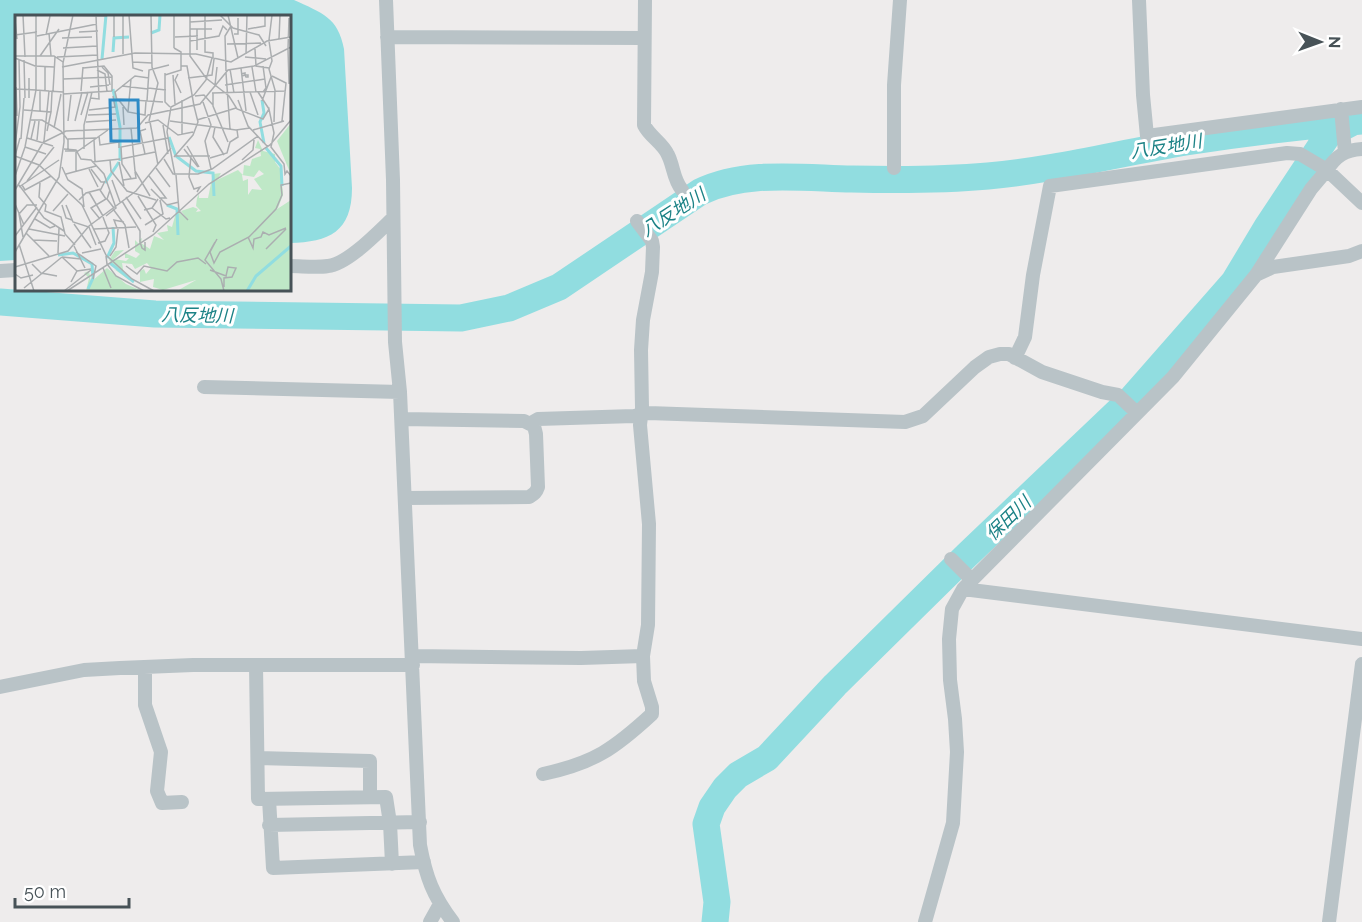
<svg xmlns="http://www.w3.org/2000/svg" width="1362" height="922" font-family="Raleway,'Noto Sans JP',sans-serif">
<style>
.water{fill:#91dde0}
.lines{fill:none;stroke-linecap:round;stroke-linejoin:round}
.river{stroke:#91dde0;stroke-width:27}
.minor{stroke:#b9c3c7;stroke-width:14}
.labels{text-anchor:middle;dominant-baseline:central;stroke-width:6;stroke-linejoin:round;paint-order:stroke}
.water-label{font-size:18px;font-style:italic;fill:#1c8286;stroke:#fff}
.inset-river{fill:none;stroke:#91dde0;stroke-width:3}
.inset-road{fill:none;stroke:#abaeb0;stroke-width:1.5}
.view{fill:#2e8bc6;fill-opacity:0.15;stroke:#2e8bc6;stroke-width:3}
.inset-edge{fill:none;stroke:#475257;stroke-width:3}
</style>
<rect width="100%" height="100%" fill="#eeecec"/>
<path class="water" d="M0 0H294C322 13 338 17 344 49L352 188C352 232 329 242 290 243V16H16V260L0 261Z"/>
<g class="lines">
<path class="river" d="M0 302 155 314 461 318 509 308 559 287 700 192C745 170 802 178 852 179 897 180 943 180 988 176 1055 170 1120 153 1186 142 1244 133 1303 126 1362 121
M715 922 717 902 706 824 712 807 725 788 738 775 767 758 835 685 967 555 1133 397 1234 282 1267 227 1328 135 1351 123"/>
<path class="minor" d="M386 0 393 180 395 342 400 392 420 845C426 877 433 896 453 922
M645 0 644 125C650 137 663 143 668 155 674 167 673 179 682 190
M1139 0 1143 95 1147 136 1362 107
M387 37 644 38
M1341 109 1345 152
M894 168V85L900 0
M290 266C302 266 316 268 328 266 348 264 378 232 393 218
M0 271 16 270
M1256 275 1311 189 1327 170 1362 203
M1015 358 1025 337 1033 275 1050 186 1287 153 1300 154 1327 170C1336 156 1345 150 1362 149
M204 387 400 392
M402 419 524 421 534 426 536 434 538 487C536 493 534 494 529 497L405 498
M531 423 538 419 634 416 648 413 905 422 923 416 975 367 989 357 1000 354H1009L1042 372 1102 392 1118 395 1137 413
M951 559 972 580
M963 589 1173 377 1256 275 1273 267 1349 256 1362 251
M412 656 581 658 643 656
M256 665 258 799 386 797 390 823 392 864
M145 667V705L161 752 157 791 162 803 182 802
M0 687 84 670 120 668 193 665H413
M258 758 370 761V797
M543 774C594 763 614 749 652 714V707L644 681 643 656 648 625 649 524 640 425 642 408 641 350 643 320 652 272 653 247 652 241 637 221
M269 799 273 868 424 862
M269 825 420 822
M430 922 440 904
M925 922 953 823 957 752 955 719 950 680 949 639 952 609 963 589 1362 639
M1329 922 1362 664"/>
</g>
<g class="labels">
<g class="water-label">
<text transform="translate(1166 146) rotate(-9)">八反地川</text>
<text transform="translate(673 212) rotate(-33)">八反地川</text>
<text transform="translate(197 315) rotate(1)">八反地川</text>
<text transform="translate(1008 518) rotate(-44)">保田川</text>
</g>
</g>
<g transform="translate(15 15)">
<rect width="276" height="276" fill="#eeecec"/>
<path d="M276 108V160L262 126ZM243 125 248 136 260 139V147L266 155 268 180 263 193 253 200 276 185V276H162L181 265 148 275 138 272 139 264 125 267V256L129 254 131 259 136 253 132 248 120 254 117 249 107 248 109 260 112 259 114 265 99 254 104 256 94 245 100 236 109 235 99 244 111 246 114 243H110V238L121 243 125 239 120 236V225L124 229V225L127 223 126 228 135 234 139 221 149 225 142 218 153 216 152 210 157 212 162 194 173 205 166 196 178 192 183 194 181 197 186 196 181 191 182 183 184 179V183H193L198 159 206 158 202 165 223 155 228 160 229 150 235 151 237 144 246 141 245 134 240 133ZM244 155 249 159 239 164 247 175 237 174 233 180V164L228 166 227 160 239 162ZM92 253 111 269 127 276H71L74 263 69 258 74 256 76 267Z" fill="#bfe8c7" fill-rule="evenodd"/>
<path class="inset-river" d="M136 18 144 15 145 0M98 37 99 23 114 22M87 44 91 0M98 74 105 112V146M247 85 249 98 245 107 249 128M154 122 161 141M251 133 266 151 267 171M161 141 181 156 198 158 199 181M90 168 104 147M152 190 162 194 163 220M43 240 58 238 77 249 78 263 73 274M92 243 99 228 98 212M95 248 119 267M232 276 241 261 276 231"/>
<path class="inset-road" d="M8 0 10 42M21 0V75L34 76M28 0 92 1M114 0 118 53 128 56M175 0V41L191 63 214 81 222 94 248 104 254 94 259 118 256 132 269 149 270 159 272 156 276 161M190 0V37L198 38V43M205 0 218 13 244 20 251 31M213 0 223 43M0 5 2 24M175 7 207 5M175 14H197M182 14V35M233 14 250 11V0M64 17 83 16M34 18 36 41M219 19H223V3M0 20 22 17M31 20 35 1M22 21 82 9M99 22V0M160 22 183 21M47 23 77 22M264 24 265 0M254 25 257 0M175 26 204 21 208 11 212 15M254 26 257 46 254 54 260 75 259 107M212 29 246 28M48 33 82 31M159 33V0M240 34 241 51 254 53M273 34 274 69M273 34 274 3M108 39V0M231 39 232 0M0 41H39L48 47M25 41 44 14M42 42 83 40M230 42 251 44M0 43 20 51 39 52M9 45 10 83M118 47 137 48M166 51H172L179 91M248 51 251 73 248 77M30 52V76M47 52 120 38 181 39 216 47 252 26 276 22M87 52 93 58 95 70M237 52 241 77M68 53 89 51 97 61V76M226 53 231 96M215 54 219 78M82 55 90 59 92 77M211 56 210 21 216 11M150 58V87L155 92M211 58 215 114M163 59 160 65 166 78M226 59 230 58V60L231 62H233V60H230L227 61M150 60 166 55V37L159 33M158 60 160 89M257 61 271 68 267 106M14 63V83M173 63 197 60 199 44M48 64 97 62M116 64 113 97 130 100 131 86M200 70 202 52M210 70 250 64M107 71 133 74M1 72 2 101M75 72 94 70M133 73 151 75M38 76 40 42M66 76 68 52M235 77 243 100M243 77 254 94M197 78 271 76M198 78V91L213 127M48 79 97 76M180 81 189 80 198 90M75 83 84 84 81 0M102 85 100 77 120 61 134 63M167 85V119M223 85 233 111 253 132M132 86 134 55 154 50M247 86 256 62M188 87 196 110 190 126 196 154M108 92 109 110M9 95 36 97 32 116M74 95 100 92 98 81M25 96V76M36 97 37 77M113 97 103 84 148 87M66 100 73 77M73 100 101 99M16 105H27L46 116 53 125V134M182 105 221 93M53 106 56 80M60 106 67 77M134 106 143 68 137 52 136 0M155 106 221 115 235 113M71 107 101 105M135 107 143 150M130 108 143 105 163 120 178 117M148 110 153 139M200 112 198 122 209 140M39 113 46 79M116 113 120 156 135 181M238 115 269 106M84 121 85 130 104 127V133M12 123 38 131M6 124 9 83M16 124 20 106M53 124 81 123M22 125 24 106M79 125 80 146M29 127 51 116 122 113 133 100 185 89 213 55 239 51 276 32M0 130 5 92 4 44M172 131 184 152M10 132 31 139M49 134 61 135 66 144 76 145 89 159 101 193 91 201M69 134V110L77 77M169 134 183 152M50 136H63L93 115M130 139 125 116 131 114M0 141 24 150 67 190 91 240 117 264 139 276M0 141 5 123M160 141H195M176 141 174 162 179 174 185 172 182 177M159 142 178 120 183 107 179 91M195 143 212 138 215 127 223 122 222 115M106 144 140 137M149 144 158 159H183L197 154 243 121M95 145 96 156 112 176 141 185M227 145 238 135 239 125M77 147 105 144M104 147 109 171M47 152 53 165 67 174 69 192M141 153 155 172M74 154 83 172M76 154 86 167H90M61 157V137M51 159 81 151M160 160 152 117 156 92 179 80 191 65 197 43M161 160 164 196 173 205M0 161 10 132 21 75 1 74M134 161 151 183H144M116 163 107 149 106 132 153 123M97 165 105 187M108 165 121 163 120 157M12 166 39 132M25 168 24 182 31 190 30 196 46 202 50 219 60 230M4 170 29 203 49 216M7 170 10 175 36 161M4 172 44 145M136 174 152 190 164 187M0 175 29 126 34 76 48 77M95 175 92 184 99 193M74 177 88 201M123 181 141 210 138 217M111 182 126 204M64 185 71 178 86 174 90 166M107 186 125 216V227L127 233 130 235V227M0 189 9 210M47 190 51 203 57 205M51 190 58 207 74 212 81 230M137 193 151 204 155 203M98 194 110 210 114 233M129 195 137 193 143 184M38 196 53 179M20 204 35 213 40 211M85 204 76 193 91 184 85 175M59 209 76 233M130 210 148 199 145 185M102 213 99 205 109 207M14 214 50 221M79 214 121 212M11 218 34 241M0 221 22 192M8 222 4 199 12 190H22M233 222 238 233 239 224 246 222 248 217 254 220 271 213M202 224 195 237 199 248 205 237 234 222 261 194 267 180 266 170 276 168M18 225 42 226M200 227 190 245 206 264 209 276M83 228 90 226 94 218 88 202M4 229 19 276M59 231 70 253M251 234 271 214M0 237 44 162 49 127 48 48 58 0M61 237 81 251 78 264M43 238 44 213M67 238 86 234M91 241 92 249 101 261 129 276M95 241 101 232 103 214M47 242 66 244M47 242 62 256M17 249 26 258 42 261M111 251 122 259 129 251 152 256 162 247 183 243 191 249M0 252 53 236 74 211 121 176 156 133M88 253 96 273M195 255 211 261 213 252 221 253 217 262 209 263V272M0 259 6 263 18 260M56 267 62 256 76 254M9 273 47 242M49 276 76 255M52 276 138 220 194 169 255 130 276 105"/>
<path class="view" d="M95 85H123L124 126H96Z"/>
<rect width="276" height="276" class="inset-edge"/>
</g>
<g transform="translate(1320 42) rotate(91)" stroke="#ffffff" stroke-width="4.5" paint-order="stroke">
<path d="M0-4.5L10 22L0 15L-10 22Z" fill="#475257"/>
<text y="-9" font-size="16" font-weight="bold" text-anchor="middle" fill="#475257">N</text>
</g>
<path d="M15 898v9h114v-9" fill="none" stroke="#475257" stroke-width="3"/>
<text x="24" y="898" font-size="18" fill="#475257" stroke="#ffffff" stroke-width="4.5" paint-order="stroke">50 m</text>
</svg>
